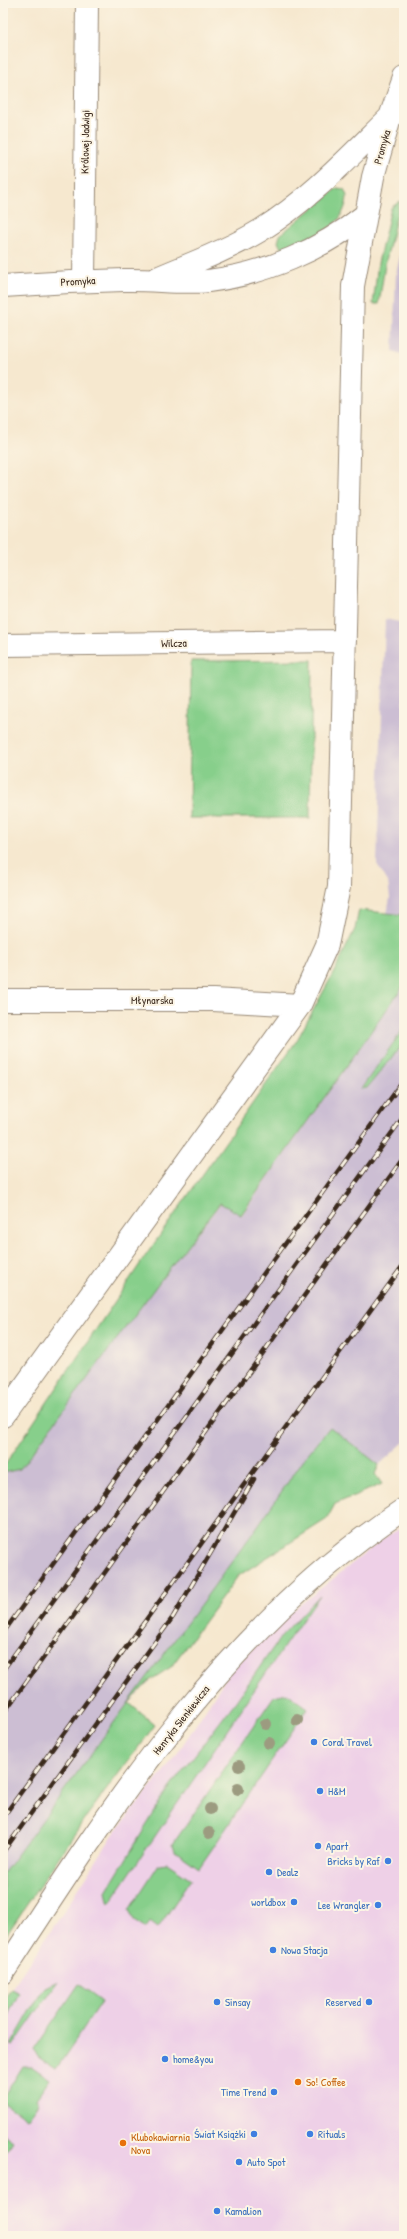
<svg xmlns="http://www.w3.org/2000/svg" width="407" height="2239" font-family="'Patrick Hand',sans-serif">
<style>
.built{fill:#eed0e7}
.industrial{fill:#ccbed3}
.green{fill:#87cf8b;stroke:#617c54}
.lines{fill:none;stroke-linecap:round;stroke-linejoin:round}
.minor-casing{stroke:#988976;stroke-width:24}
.minor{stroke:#fff;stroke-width:22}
.rail-casing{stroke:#3b2a1e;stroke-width:4.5}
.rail{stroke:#fcf5e5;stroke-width:3;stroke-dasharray:9;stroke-linecap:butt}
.tree{fill:#9c9b80}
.shop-dot{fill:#3f7fe0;stroke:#fcf5e5;stroke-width:1.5}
.food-dot{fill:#e8710a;stroke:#fcf5e5;stroke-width:1.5}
.labels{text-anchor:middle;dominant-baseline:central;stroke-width:4;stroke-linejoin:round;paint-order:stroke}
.street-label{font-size:11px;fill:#3b2a1e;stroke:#fcf5e5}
.shop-label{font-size:11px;fill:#366cbe;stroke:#fcf5e5;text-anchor:start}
.food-label{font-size:11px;fill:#c56008;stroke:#fcf5e5;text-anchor:start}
</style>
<rect width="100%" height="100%" fill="#fcf5e5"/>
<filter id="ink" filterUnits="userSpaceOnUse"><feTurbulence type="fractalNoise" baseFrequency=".025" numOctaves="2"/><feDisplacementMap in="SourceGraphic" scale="8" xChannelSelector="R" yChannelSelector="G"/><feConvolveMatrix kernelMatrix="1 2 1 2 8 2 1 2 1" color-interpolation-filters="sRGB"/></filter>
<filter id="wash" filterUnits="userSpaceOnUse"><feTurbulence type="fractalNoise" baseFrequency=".012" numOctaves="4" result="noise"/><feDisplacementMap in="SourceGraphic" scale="16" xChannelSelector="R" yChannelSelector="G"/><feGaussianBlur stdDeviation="0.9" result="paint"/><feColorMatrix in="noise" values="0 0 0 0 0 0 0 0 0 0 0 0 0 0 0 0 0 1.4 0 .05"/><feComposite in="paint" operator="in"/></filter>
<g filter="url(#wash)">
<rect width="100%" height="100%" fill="#f6e8cf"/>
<path class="built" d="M404 1526V2236H3V2001L63 1913 113 1835 175 1757 231 1670 287 1615 387 1536Z"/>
<path class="industrial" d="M404 237V355L393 351 396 274Z
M385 619 404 623V915L387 914 390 898 388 882 377 864Z
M404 985V1442L379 1465 341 1436 178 1649 129 1704 3 1874V1473L20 1469 175 1261 221 1203 242 1215Z"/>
<path class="green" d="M337 188 344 189 347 196C347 204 343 213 339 219 332 229 292 252 281 248L278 242 280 235Z
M400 201 385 265 379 304H373L378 263 391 208Z
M312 660 310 818H189L191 661Z
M359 910 404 915V985L241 1215 220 1203 175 1261 20 1469 3 1473V1468L144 1258 297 1040 334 972 355 929Z
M404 1028V1042L367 1088 361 1089Z
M330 1427 379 1465 375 1474 382 1484 335 1504 327 1519 238 1576 171 1667 149 1681 129 1703 155 1725 86 1817 3 1940V1874L255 1530 306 1456Z
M320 1595 298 1626 109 1904 106 1892 168 1790 236 1701 282 1635Z
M287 1693 308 1708 199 1868 175 1851 173 1844 274 1696Z
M167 1863 191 1879 158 1928 150 1922 146 1928 134 1920 129 1910 159 1864Z
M58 1981 13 2046 11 2045 42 1991 45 1987Z
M79 1984 102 2001 56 2069 38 2057 34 2050Z
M11 1989 19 1993 3 2025V2001Z
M23 2066H31L50 2079 36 2099 39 2103 27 2119 4 2103 3 2098Z
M3 2134 13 2141 3 2156Z"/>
</g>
<g filter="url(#ink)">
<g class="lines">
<g class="minor-casing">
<path id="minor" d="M157 278C192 263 228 250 261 230 308 201 350 156 389 118
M84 281 87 3
M3 286C43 283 83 281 124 280 152 279 181 284 208 281 265 274 321 250 365 215
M3 645 345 641
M3 1000H213L300 1005
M3 1416 300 1005 327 945 339 887 353 286 373 177 390 117 404 78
M3 1973C114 1802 230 1623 404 1509"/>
</g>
<use href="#minor" class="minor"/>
<g class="rail-casing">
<path id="rail" d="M3 1633 404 1080
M3 1670 404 1116
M3 1714 404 1157
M3 1817 404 1264
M3 1852 173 1617 254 1479"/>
</g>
<use href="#rail" class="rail"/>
</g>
<g class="tree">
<circle cx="297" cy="1720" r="6"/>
<circle cx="266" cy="1724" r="6"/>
<circle cx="269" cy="1743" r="6"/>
<circle cx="239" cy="1766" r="6"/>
<circle cx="238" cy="1789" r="6"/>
<circle cx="210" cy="1809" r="6"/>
<circle cx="209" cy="1833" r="6"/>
</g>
</g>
<g class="shop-dot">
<circle cx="314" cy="1742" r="4"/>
<circle cx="320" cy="1791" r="4"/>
<circle cx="318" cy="1846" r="4"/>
<circle cx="388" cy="1861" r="4"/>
<circle cx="269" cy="1872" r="4"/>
<circle cx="294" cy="1902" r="4"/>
<circle cx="378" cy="1905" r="4"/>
<circle cx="273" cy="1950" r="4"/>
<circle cx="217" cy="2002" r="4"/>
<circle cx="369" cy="2002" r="4"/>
<circle cx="165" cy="2059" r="4"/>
<circle cx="274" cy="2092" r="4"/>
<circle cx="254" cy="2134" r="4"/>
<circle cx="310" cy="2134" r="4"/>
<circle cx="239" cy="2162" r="4"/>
<circle cx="217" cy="2211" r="4"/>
</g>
<g class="food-dot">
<circle cx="298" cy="2082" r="4"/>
<circle cx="123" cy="2143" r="4"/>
</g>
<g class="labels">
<g class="street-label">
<text transform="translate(85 142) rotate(-89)">Królowej Jadwigi</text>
<text transform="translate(382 147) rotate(-74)">Promyka</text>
<text transform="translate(78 281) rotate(-3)">Promyka</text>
<text transform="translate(174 643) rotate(-1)">Wilcza</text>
<text x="152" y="1000">Młynarska</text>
<text transform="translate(181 1720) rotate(-52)">Henryka Sienkiewicza</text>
</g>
<g class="shop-label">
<text x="322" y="1742">Coral Travel</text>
<text x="328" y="1791">H&amp;M</text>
<text x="326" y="1846">Apart</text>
<text x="380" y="1861" text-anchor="end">Bricks by Raf</text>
<text x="277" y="1872">Dealz</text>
<text x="286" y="1902" text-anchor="end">worldbox</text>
<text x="370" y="1905" text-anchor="end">Lee Wrangler</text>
<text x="281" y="1950">Nowa Stacja</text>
<text x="225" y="2002">Sinsay</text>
<text x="361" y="2002" text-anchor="end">Reserved</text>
<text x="173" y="2059">home&amp;you</text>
<text x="266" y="2092" text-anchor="end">Time Trend</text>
<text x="246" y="2134" text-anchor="end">Świat Książki</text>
<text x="318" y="2134">Rituals</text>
<text x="247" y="2162">Auto Spot</text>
<text x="225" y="2211">Kamalion</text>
</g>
<g class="food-label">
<text x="306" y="2082">So! Coffee</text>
<text x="131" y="2137">Klubokawiarnia<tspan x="131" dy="13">Nova</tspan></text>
</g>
</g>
<rect width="407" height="2239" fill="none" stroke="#fcf5e5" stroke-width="16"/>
</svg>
